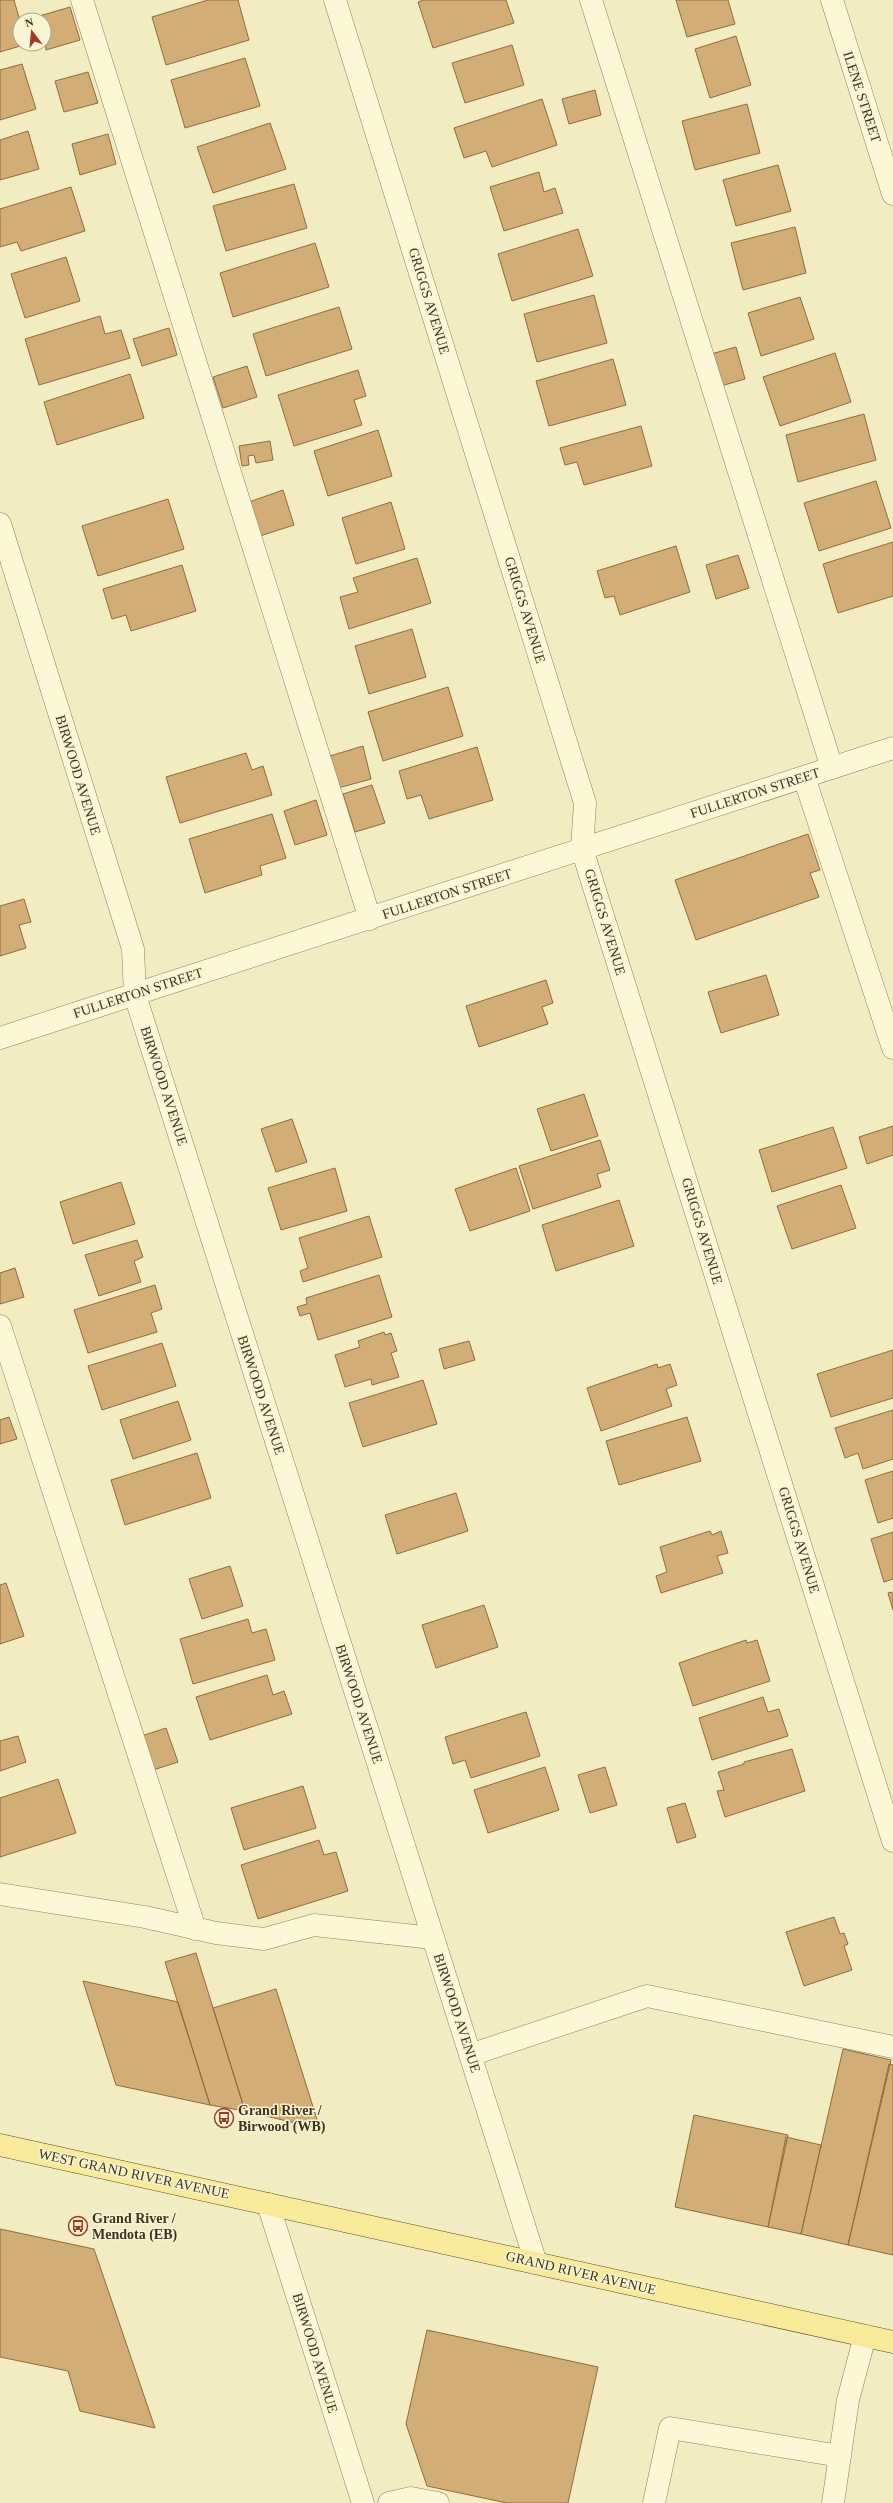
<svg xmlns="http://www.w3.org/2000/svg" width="893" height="2503" font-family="Georgia,serif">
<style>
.building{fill:#d3ad76;stroke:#8f6b3c}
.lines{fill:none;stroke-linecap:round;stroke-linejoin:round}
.minor-casing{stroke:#8e7e58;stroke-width:23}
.major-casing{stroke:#5b4b2c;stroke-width:23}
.minor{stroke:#fbf7d7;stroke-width:22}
.major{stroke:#f8ea98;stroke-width:22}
.labels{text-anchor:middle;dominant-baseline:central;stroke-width:3;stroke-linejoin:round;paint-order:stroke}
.street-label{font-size:14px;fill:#3d321d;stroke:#f8f4d4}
.poi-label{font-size:14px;font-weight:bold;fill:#3d321d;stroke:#f8f4d4;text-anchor:start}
</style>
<rect width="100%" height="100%" fill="#f2ecc3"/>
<path class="building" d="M0 0H14L20 21V44H27L0 52Z
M208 0H238L249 40 166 65 152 17Z
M423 0H506L514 23 433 48 418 2Z
M676 0H728L735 24 687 37Z
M70 7 80 40 46 50 44 20H37L36 17Z
M736 36 751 85 710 98 695 49Z
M512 45 524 85 465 103 452 63Z
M245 58 260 106 185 128 171 80Z
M22 64 36 109 0 120V70Z
M88 72 98 103 64 112 55 81Z
M595 90 601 115 569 124 562 99Z
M542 99 557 145 492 167 486 151 464 158 454 128Z
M747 104 760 153 695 170 682 121Z
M270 123 286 169 213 193 197 147Z
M28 131 39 169 0 180V140Z
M108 134 116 164 80 175 72 144Z
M778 165 791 211 736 226 723 180Z
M539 172 544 192 555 188 563 213 504 231 490 187Z
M294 184 307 228 226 251 213 206Z
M71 187 85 231 21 251 17 242 0 247V209Z
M795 227 806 273 743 290 731 243Z
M578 229 593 276 512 301 498 254Z
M315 243 329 287 233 317 220 273Z
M66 257 80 301 25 318 11 274Z
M594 295 607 343 537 362 524 314Z
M800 297 814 339 761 356 748 313Z
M339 307 352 349 266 376 253 334Z
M100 316 105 334 121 330 130 358 39 385 25 339Z
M169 328 177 355 142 366 133 339Z
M736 347 745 379 714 388 704 356Z
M835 353 851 402 780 426 763 377Z
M613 359 626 405 549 426 536 381Z
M247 366 257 397 223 408 213 377Z
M358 370 366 396 354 400 362 425 294 446 278 395Z
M130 374 144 418 57 445 44 402Z
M864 414 876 460 798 482 786 435Z
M641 426 652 466 584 485 577 462 565 465 560 448Z
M378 430 392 476 328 496 314 451Z
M270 441 273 460 256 463 254 455 248 456 249 465 242 466 239 446Z
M876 481 891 528 819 551 804 503Z
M283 490 294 525 260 536 249 502Z
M168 499 184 549 98 576 82 526Z
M391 502 405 549 356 564 342 518Z
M893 542V596L838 613 823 564Z
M676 546 690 592 620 615 614 596 605 598 597 571Z
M738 555 749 588 716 599 706 565Z
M417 558 431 603 349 629 340 597 358 592 353 578Z
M182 565 196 611 131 631 126 615 112 619 103 589Z
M412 629 426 677 369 694 355 646Z
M448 687 463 736 383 761 368 712Z
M363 746 371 779 338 788 330 756Z
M477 747 493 800 429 819 421 795 407 799 399 771Z
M246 753 252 770 263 766 272 795 180 823 166 777Z
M372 785 385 823 355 832 343 794Z
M316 800 327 835 295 845 284 811Z
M272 814 286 858 260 866 262 875 205 893 189 839Z
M808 834 820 870 810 873 819 897 696 940 675 880Z
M24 899 31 922 19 925 26 948 0 956V906Z
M766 975 779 1015 721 1033 708 992Z
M546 980 553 1003 542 1007 548 1024 479 1047 466 1006Z
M584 1094 598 1136 551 1151 537 1109Z
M292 1119 307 1162 276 1172 261 1129Z
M893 1126V1155L867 1164 859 1137Z
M833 1127 847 1168 772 1192 759 1150Z
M600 1140 610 1170 597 1174 601 1187 533 1209 519 1166Z
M335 1168 347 1211 281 1230 268 1188Z
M516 1168 530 1211 470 1231 455 1189Z
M121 1182 135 1224 73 1244 60 1202Z
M841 1185 856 1228 792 1249 777 1206Z
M619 1200 634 1246 556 1271 542 1225Z
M369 1216 382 1257 303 1282 300 1271 308 1268 299 1238Z
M137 1240 143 1257 134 1261 141 1282 99 1296 85 1255Z
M15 1268 24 1297 0 1304V1273Z
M379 1275 392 1317 318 1340 310 1313 300 1316 297 1307 307 1304 306 1298Z
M155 1285 162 1309 151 1313 157 1332 88 1353 74 1310Z
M384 1332 385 1335 391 1333 397 1351 391 1353 399 1377 372 1385 371 1379 345 1387 335 1355 360 1347 358 1341Z
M469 1341 475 1360 444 1369 439 1349Z
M162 1343 176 1386 102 1410 88 1366Z
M893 1350V1398L831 1417 817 1374Z
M657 1364 658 1368 670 1364 677 1385 666 1389 672 1406 601 1431 587 1388Z
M423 1380 437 1424 363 1447 349 1403Z
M178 1401 191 1440 133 1459 120 1420Z
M893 1410V1459L863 1469 858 1453 845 1458 835 1428Z
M9 1417 17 1439 0 1444V1420Z
M687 1417 701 1461 619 1485 606 1441Z
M197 1453 211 1498 125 1525 111 1480Z
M893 1471V1518L878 1523 865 1480Z
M456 1493 468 1531 397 1554 385 1515Z
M710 1531 712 1535 721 1531 728 1553 717 1556 723 1573 661 1593 656 1576 667 1572 660 1547Z
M893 1532V1579L884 1582 871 1539Z
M230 1566 243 1606 202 1619 189 1579Z
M6 1583 24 1636 0 1644V1585Z
M893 1592V1610L888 1593Z
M484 1605 498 1647 436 1668 422 1625Z
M248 1619 252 1633 266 1629 275 1660 193 1684 180 1639Z
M746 1640 747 1643 757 1640 770 1681 693 1706 679 1663Z
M267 1675 273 1695 284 1691 292 1714 210 1740 196 1697Z
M763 1697 768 1712 779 1709 788 1736 712 1760 699 1718Z
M526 1712 540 1756 471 1778 465 1760 453 1764 445 1737Z
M166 1728 178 1762 147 1772 135 1738Z
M18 1736 26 1762 0 1771V1741Z
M792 1749 805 1791 725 1817 717 1791 724 1790 718 1772 744 1764V1762Z
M545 1767 559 1810 488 1833 474 1790Z
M605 1767 617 1805 590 1813 578 1775Z
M58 1779 76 1833 0 1857V1798Z
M303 1786 316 1828 244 1850 231 1808Z
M685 1803 696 1837 677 1843 667 1808Z
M319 1840 324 1855 336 1852 348 1891 258 1919 241 1865Z
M834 1917 840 1934 844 1933 848 1944 844 1946 852 1970 804 1986 786 1932Z
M196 1953 213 2008 245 2111 210 2105 165 1962Z
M83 1981 178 2002 210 2105 116 2085Z
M276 1989 320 2129 245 2111 213 2008Z
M843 2049 891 2060 848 2245 801 2234Z
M889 2064 893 2065V2255L848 2245Z
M694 2115 788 2135 768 2227 675 2207Z
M786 2137 821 2145 801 2234 768 2227Z
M0 2229 94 2249 155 2428 80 2411 68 2371 0 2357Z
M427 2330 598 2367 568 2503H507L427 2486 406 2424Z"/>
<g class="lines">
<g class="minor-casing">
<path id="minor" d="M82 0 370 919
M335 0 585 803 582 849 893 1841
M591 0 832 768
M832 0 893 194
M0 524 133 949 135 995 536 2263
M804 777 893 1048
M0 1038 893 748
M0 1326 195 1929
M0 1894 145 1917 216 1933 264 1939 314 1925 433 1938
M470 2055 647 1996 893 2047
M268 2204 363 2503
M389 2503 411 2498 438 2503
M654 2503 670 2428 840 2456
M833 2503 848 2400 865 2336"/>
</g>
<g class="major-casing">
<path id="major" d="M0 2145 893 2342"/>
</g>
<use href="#minor" class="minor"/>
<use href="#major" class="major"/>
</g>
<defs>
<g id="bus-ring" transform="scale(1)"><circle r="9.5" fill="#f8f4d4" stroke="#a23823" stroke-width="1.5"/><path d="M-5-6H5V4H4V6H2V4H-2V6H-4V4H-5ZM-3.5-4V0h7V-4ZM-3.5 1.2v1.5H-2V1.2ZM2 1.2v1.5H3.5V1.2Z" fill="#a23823"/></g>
</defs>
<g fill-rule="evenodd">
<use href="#bus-ring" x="224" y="2118"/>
<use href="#bus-ring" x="78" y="2226"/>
</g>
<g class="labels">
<g class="street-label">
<text transform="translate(862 97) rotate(72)">ILENE STREET</text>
<text transform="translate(429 301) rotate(73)">GRIGGS AVENUE</text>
<text transform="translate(525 610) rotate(73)">GRIGGS AVENUE</text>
<text transform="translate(78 775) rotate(73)">BIRWOOD AVENUE</text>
<text transform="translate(755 793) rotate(-18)">FULLERTON STREET</text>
<text transform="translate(447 894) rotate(-18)">FULLERTON STREET</text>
<text transform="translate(605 922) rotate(73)">GRIGGS AVENUE</text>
<text transform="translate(138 993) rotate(-18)">FULLERTON STREET</text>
<text transform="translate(164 1086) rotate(72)">BIRWOOD AVENUE</text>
<text transform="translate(702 1231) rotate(73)">GRIGGS AVENUE</text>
<text transform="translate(261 1395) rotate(72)">BIRWOOD AVENUE</text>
<text transform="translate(799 1540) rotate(73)">GRIGGS AVENUE</text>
<text transform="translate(359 1704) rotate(72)">BIRWOOD AVENUE</text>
<text transform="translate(457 2013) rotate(72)">BIRWOOD AVENUE</text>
<text transform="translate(134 2174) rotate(12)">WEST GRAND RIVER AVENUE</text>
<text transform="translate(581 2273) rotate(13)">GRAND RIVER AVENUE</text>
<text transform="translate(315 2353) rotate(73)">BIRWOOD AVENUE</text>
</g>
<g class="poi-label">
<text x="238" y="2110">Grand River /<tspan x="238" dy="16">Birwood (WB)</tspan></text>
<text x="92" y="2218">Grand River /<tspan x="92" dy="16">Mendota (EB)</tspan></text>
</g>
</g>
<g transform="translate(32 32) rotate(344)"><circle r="19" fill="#f8f4d4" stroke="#ada68b"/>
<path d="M0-3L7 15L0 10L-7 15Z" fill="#a23823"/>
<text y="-6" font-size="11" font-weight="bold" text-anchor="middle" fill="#3d321d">N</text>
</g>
</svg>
